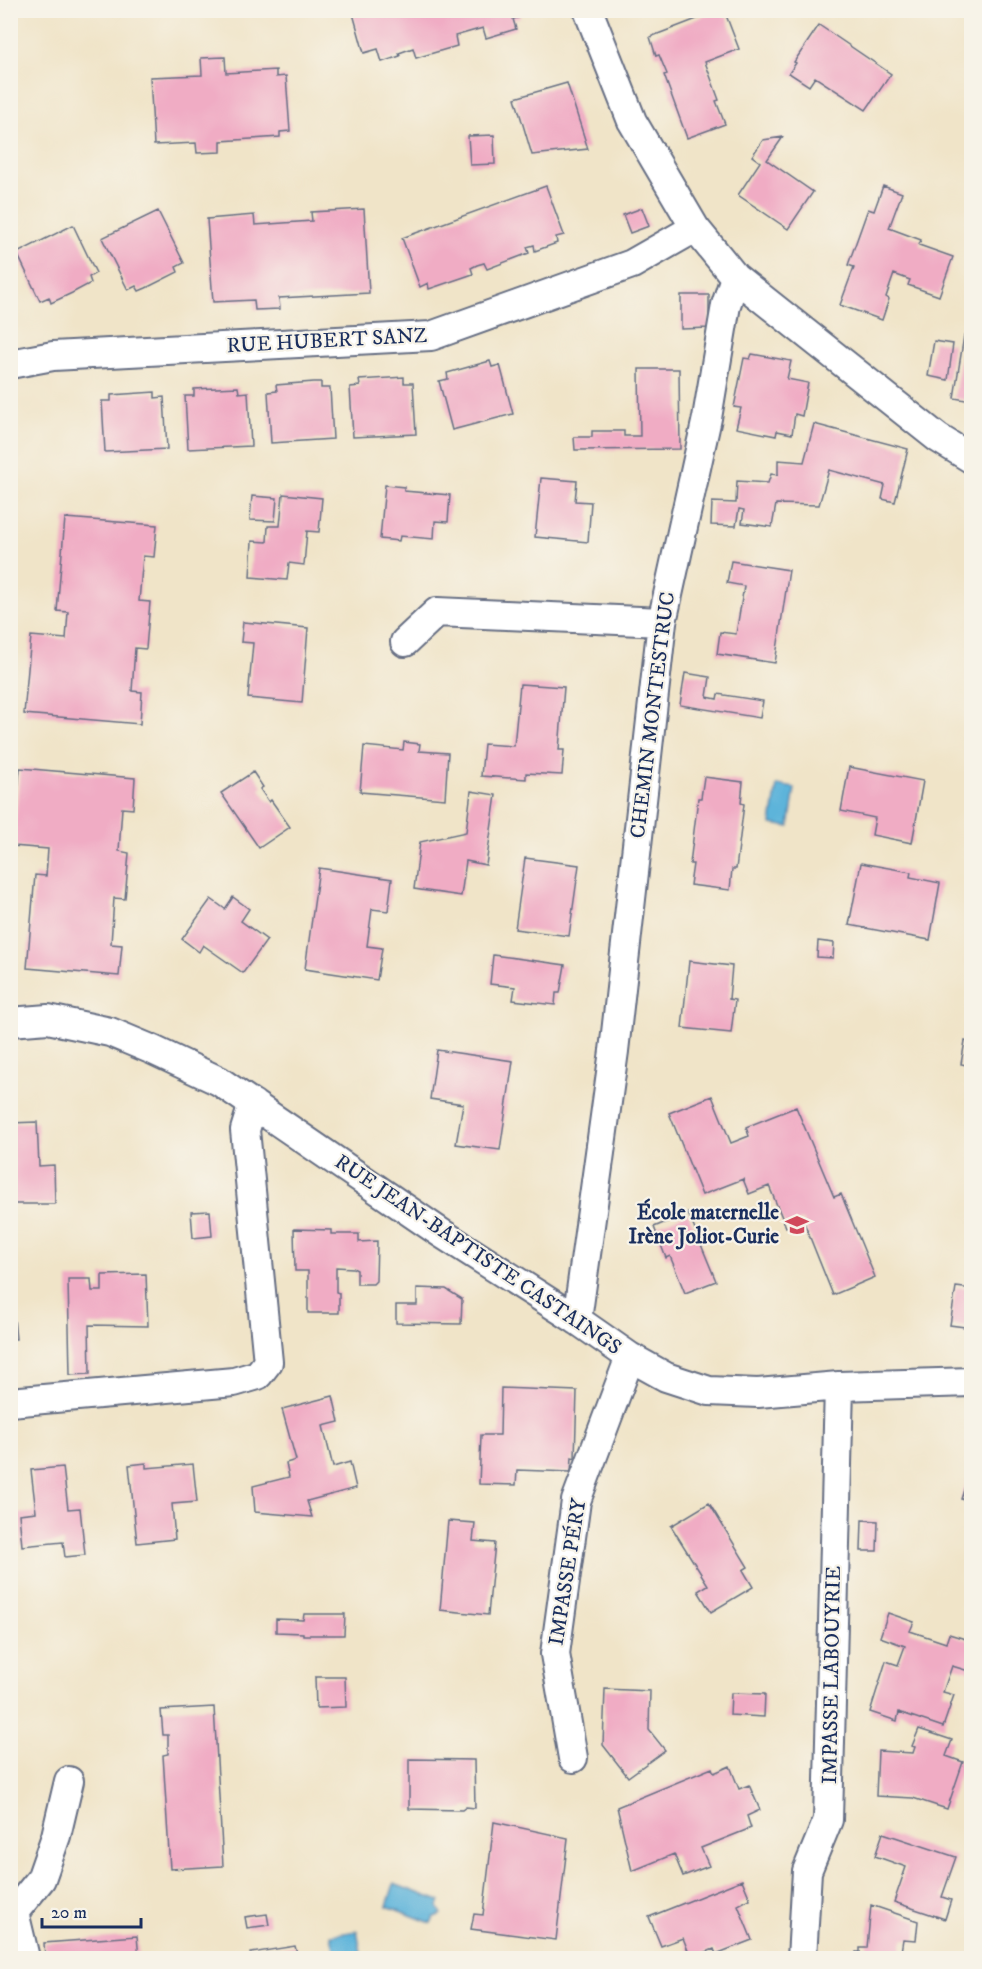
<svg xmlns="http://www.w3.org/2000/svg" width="982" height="1969" font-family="'IM FELL DW Pica',serif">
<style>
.water{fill:#5db4da;stroke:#3c729c;stroke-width:1.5}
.building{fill:#f0acc4}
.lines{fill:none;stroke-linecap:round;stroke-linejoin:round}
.street-casing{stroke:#666e83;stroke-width:32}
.street{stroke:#fff;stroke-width:28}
.labels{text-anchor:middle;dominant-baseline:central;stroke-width:4.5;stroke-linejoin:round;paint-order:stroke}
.street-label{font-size:21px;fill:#1b2f5e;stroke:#f7f3e8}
.poi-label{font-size:21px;font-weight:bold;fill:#1b2f5e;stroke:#f7f3e8;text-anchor:end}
</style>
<rect width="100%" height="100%" fill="#f7f3e8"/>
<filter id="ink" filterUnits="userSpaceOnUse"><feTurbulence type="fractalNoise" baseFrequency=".0167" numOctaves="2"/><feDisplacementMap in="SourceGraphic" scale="12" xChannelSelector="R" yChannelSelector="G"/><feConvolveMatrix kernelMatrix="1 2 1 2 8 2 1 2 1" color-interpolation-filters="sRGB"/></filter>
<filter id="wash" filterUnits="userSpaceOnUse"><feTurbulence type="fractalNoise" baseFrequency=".008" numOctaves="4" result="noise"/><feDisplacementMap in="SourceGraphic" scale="24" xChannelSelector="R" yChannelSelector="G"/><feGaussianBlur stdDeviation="1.35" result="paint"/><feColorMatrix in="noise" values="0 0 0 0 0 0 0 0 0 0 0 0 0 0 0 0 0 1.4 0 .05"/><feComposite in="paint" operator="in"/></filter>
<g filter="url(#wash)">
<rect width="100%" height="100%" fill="#f0e4c8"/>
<path class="water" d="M777 785 795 788 789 827 771 824Z
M394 1884 440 1901 438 1907 442 1914 434 1917 431 1923 387 1906Z
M357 1931 362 1958H336L331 1935Z"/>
<g id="blocks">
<path class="building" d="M352 10H519L521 17 513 19 516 29 486 38 483 28 455 36 457 46 416 58 413 48 399 53 400 56 382 62 378 49 364 53Z
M720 10H724L739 49 705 62 719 100 716 101 725 124 687 138 664 75 667 74 659 55 656 56 650 37Z
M819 25 891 74 866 110 815 77 809 86 789 73 796 63 794 62Z
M225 57 226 73 276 70V77L286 76 290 131 280 132V137L221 141V152L197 153 196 143 154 145 150 77 202 75 201 58Z
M567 83 588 149 532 155 515 98Z
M10 106H16L18 132H10Z
M494 135 495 164 470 165 468 136Z
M783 137 767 160 813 192 788 229 738 195 760 162 752 156 763 140Z
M546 186 564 235 556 237 557 243 535 251 534 245 527 247 529 253 487 269 484 263 477 265 471 268 473 274 429 289 428 283 420 287 402 238Z
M883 186 902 193 889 228 921 240 919 245 953 257 939 296 908 285 910 280 894 274 886 297 889 299 882 320 840 305 854 267 848 265 868 209 874 211Z
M642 208 649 226 630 233 623 215Z
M364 209 369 293 279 298 280 309 255 310 254 300 213 302 207 219 254 215 255 225 312 221 311 212Z
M158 211 184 263 176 267 178 272 146 288 139 291 136 286 128 290 102 238Z
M73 225 96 273 89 277 91 283 72 293 51 303 49 297 40 301 17 253Z
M681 295H709V328L681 329Z
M964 336 972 338V401L954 398Z
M934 341 953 344 948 380 928 376Z
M752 354 791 361 787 379 808 383 802 416 795 414 792 434 777 431 776 436 736 428 741 408 734 407 744 358 750 359Z
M490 361 492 367 500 365 513 414 452 430 439 381 448 379 447 373Z
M639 369H679L680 449 575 450 574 437H592V431H624V436H640Z
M404 377V383H413L416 434 353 437 350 387 360 386 359 380Z
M314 382H321V388H330L333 439 271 443 268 392 277 391 276 385Z
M238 387 239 393 248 392 251 446 188 449 185 396H194V389Z
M155 392V398L164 397 167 449 105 452 102 401H111V395Z
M814 424 908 449 895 502 882 499 885 485 829 470 819 505 776 504 772 527 742 523 744 510 739 509 736 526 711 525 712 502 736 503 737 481 768 483 771 474 778 475V460L804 462Z
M541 478 577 481 575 501 591 502 588 542 535 537Z
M385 485 404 487V491L450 495 448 522 435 521 434 539 400 536 399 541 380 539Z
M283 494 322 498 319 532 307 531 304 565 289 563 287 580 250 577 252 541 267 542 268 526H280Z
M252 496 277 498 275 521 250 520Z
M65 518 157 525 154 557 143 556 139 601 150 602 146 649 135 648 132 691 142 692 140 724 24 714 31 636 66 639 68 612 57 611Z
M731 561 789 570 775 663 717 654 720 632 736 634 744 586 727 583Z
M243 622 308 628 302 703 248 698 253 643 241 642Z
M685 673 710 677 707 697 717 699 718 694 763 701 760 718 680 705Z
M520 684 564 687 559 750H564L562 775 526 773V779L481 776 484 744 514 746Z
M404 742 420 744 419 751 448 753 445 799 360 792 364 746 403 750Z
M849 767 923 781 912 843 872 835 875 818 841 811Z
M20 768 135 778 133 809 122 808 119 851 129 853 125 899 114 898 111 944 122 945 119 976 27 968 35 875 46 876 48 849 13 846Z
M253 772 263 787 260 789 269 802 271 800 290 827 259 848 221 793Z
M704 777 743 782 741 803 744 804 736 869H732L730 890 690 885 693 864H690L698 798H701Z
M471 791 496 795 486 865 466 861 461 896 414 889 420 842 466 832Z
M525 858 579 865 569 936 515 929Z
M861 863 911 872 910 877 940 883 930 940 849 925Z
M319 868 392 879 388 911 372 909 367 946 382 948 377 980 305 969Z
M233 897 249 909 241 921 267 940 243 973 203 945 199 952 182 939 211 899 225 909Z
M818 941 834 943 833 958 817 957Z
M493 955 565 965 560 993H556L555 1005 513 1000 515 987 490 984Z
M689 961 732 966 729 999 735 1000 731 1033 682 1028Z
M965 1041 972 1043V1066L961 1064Z
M437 1050 513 1061 500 1150 456 1144 463 1104 430 1099Z
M712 1096 731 1143 749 1136 746 1127 796 1107 834 1197 841 1194 875 1277 833 1295 803 1220 786 1227 769 1186 749 1194 743 1179 702 1195 669 1113Z
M37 1122 39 1166 54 1165 55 1204H10V1123Z
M210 1211 212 1236 193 1238 191 1212Z
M688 1213 716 1281 685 1293 670 1256 666 1258 654 1227Z
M294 1229 331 1230V1234H359V1242L377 1241 376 1281 373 1284H357V1270L353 1268 336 1267V1292L339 1293V1313H308V1271H295Z
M146 1274 148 1326 89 1325 90 1374 70 1375 68 1279H91L92 1291H102V1275Z
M956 1287 972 1289V1328L950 1325Z
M417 1288 446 1289 462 1299 461 1324 396 1323V1305H417Z
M10 1297H12L16 1339H10Z
M501 1388 577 1391 575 1458 572 1457 571 1472 517 1470 516 1485 479 1484 481 1435H500Z
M333 1396 339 1422 323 1426 333 1467 350 1462 356 1488 307 1501 312 1517 255 1512 253 1486 289 1477 286 1463 296 1460 282 1409Z
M146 1463V1468L193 1464 197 1502 172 1504 175 1539 137 1543 129 1465Z
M63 1467 68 1509 80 1508 85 1555 65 1557 63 1542 22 1546 19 1514 36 1512 31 1470Z
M971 1468H972V1503L961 1499Z
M709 1503 748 1567 743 1570 753 1587 711 1612 698 1591 708 1585 671 1526Z
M862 1520 878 1521 877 1551H861Z
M448 1521 475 1523 473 1541 495 1543 488 1615 440 1610Z
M888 1613 914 1622 910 1631 946 1643 949 1634 972 1641V1672L952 1666 943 1692 954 1695 943 1727 899 1712 897 1721 870 1712 886 1661 898 1665 905 1646 880 1637Z
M304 1614H345L344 1635H303V1633L276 1632V1619L303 1620Z
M315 1677H345L346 1707 316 1708Z
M605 1689 650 1691 649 1730 665 1750 628 1777 603 1745Z
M731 1693 765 1694 764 1717 730 1715Z
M214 1707 223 1866 170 1869 163 1755 168 1754V1735H163L161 1710Z
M919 1729 952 1740 946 1756 963 1762 947 1809 913 1798 876 1796 878 1751 913 1753 915 1747 912 1746Z
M409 1759 474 1760 475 1808 466 1807 462 1810 409 1809Z
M730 1766 739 1789 749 1785 760 1810 747 1816 751 1828 701 1848 709 1866 683 1876 674 1854 632 1871 617 1807 712 1768 714 1773Z
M494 1822 568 1838 556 1940 471 1929 474 1914 483 1915Z
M883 1833 956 1857 942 1897 951 1900 945 1919 894 1902 906 1867 875 1856Z
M742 1880 750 1899 738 1905 752 1940 716 1954 714 1949 691 1958 683 1938 661 1946 649 1917Z
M871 1905 918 1921 916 1940 903 1939 901 1952H898V1958H855L856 1952H860V1948H867Z
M267 1914 269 1925 247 1928 245 1917Z
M137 1936 139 1958H45L44 1943Z
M295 1946 298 1958H252L251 1953Z"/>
</g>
</g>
<g filter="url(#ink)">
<use href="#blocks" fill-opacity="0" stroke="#666e83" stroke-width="1.5"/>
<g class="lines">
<g class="street-casing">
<path id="street" d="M588 10 632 121 695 228 735 277 938 438 972 459
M10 364 53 356 431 336 632 264 695 228
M405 642 437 612 662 622
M10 1022 48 1019 110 1032 153 1050 219 1081 441 1233 577 1320 630 1357 666 1377 709 1391 758 1393 839 1386 972 1382
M577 1320 614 1051 662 622 707 418 726 305 735 277
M10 1402 234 1382 258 1375 268 1362 245 1130 253 1104
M573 1758 555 1654 576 1501 630 1357
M10 1912H14L41 1879 56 1836 69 1781
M14 1912 25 1958
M802 1958 807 1871 828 1820 839 1386"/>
</g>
<use href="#street" class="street"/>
</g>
</g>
<defs>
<g id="school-bare" transform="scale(1.8)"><path d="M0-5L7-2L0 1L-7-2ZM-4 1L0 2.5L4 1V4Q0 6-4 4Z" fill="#d1495b" stroke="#f7f3e8" stroke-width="2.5" paint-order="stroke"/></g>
</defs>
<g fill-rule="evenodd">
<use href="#school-bare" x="797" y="1225"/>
</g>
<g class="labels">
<g class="street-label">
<text transform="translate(327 341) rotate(-3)">RUE HUBERT SANZ</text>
<text transform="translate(653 715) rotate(-83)">CHEMIN MONTESTRUC</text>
<text transform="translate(478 1255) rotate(34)">RUE JEAN-BAPTISTE CASTAINGS</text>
<text transform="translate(568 1572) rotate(-81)">IMPASSE PÉRY</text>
<text transform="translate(832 1675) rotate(-89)">IMPASSE LABOUYRIE</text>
</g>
<g class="poi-label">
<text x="779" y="1213">École maternelle<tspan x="779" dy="24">Irène Joliot-Curie</tspan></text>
</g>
</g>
<rect width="982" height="1969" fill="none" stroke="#f7f3e8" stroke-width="36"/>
<path d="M42 1918v9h99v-9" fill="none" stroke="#1b2f5e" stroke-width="3"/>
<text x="51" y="1918" font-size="18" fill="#1b2f5e" stroke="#f7f3e8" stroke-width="4.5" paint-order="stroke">20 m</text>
</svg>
